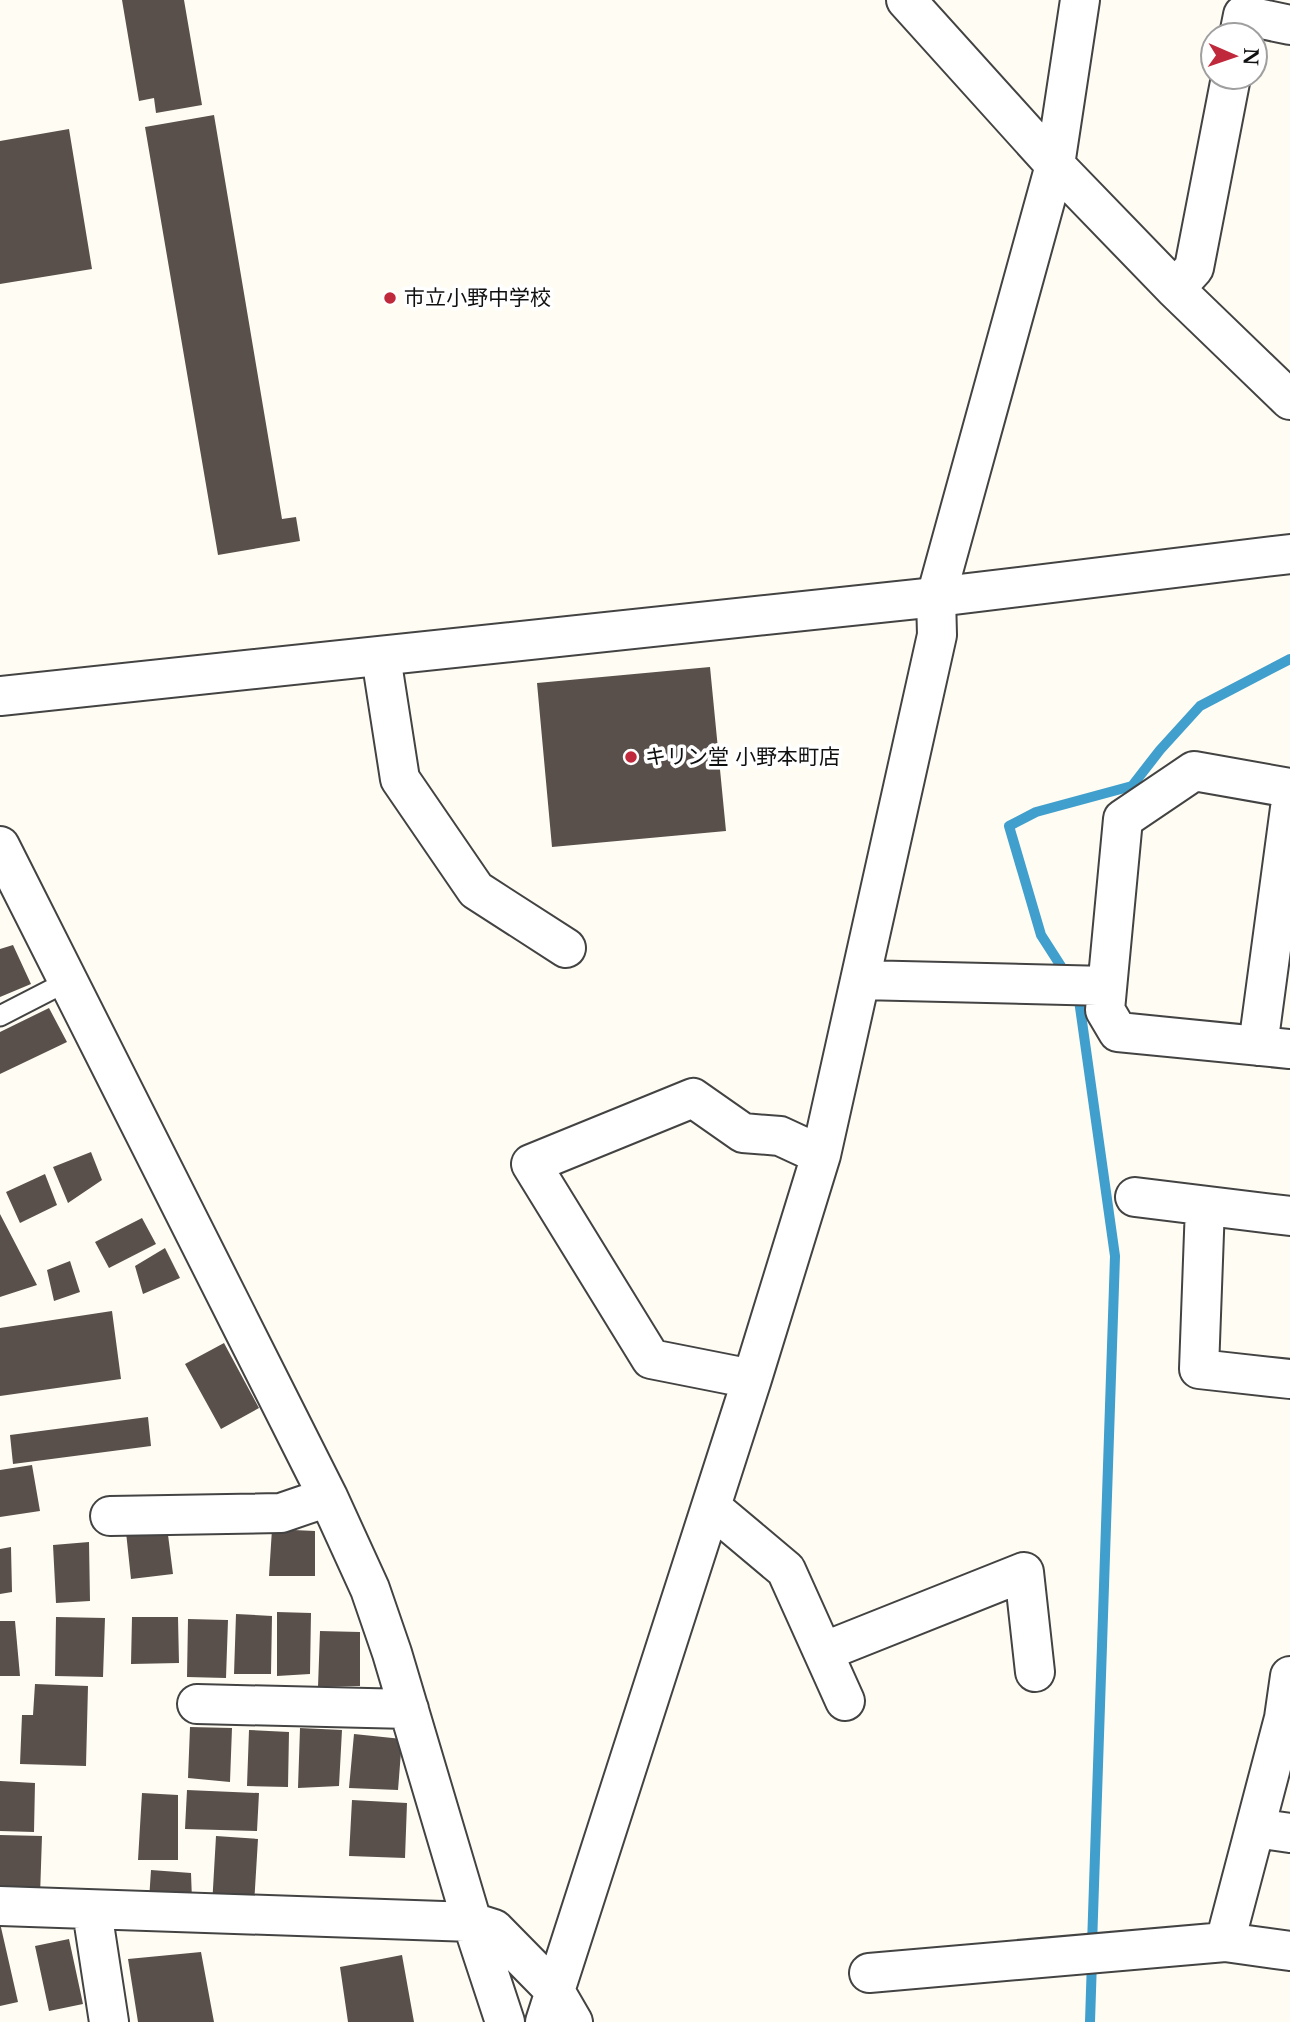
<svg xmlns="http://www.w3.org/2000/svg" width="1290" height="2022" font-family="'Libre Baskerville','Noto Sans JP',serif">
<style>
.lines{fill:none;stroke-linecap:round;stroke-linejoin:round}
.stream{stroke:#409fcc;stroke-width:10}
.building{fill:#59504c}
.service-casing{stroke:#434343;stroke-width:23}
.minor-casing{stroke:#434343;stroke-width:42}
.tertiary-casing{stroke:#434343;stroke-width:42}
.service{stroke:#fff;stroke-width:19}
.minor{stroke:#fff;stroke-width:38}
.tertiary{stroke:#fff;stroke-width:38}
.poi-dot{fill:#c0283b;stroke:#fff;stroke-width:2.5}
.labels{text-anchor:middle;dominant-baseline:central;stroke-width:7;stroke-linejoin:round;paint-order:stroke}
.poi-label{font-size:21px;fill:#101010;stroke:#fff;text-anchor:start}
</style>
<rect width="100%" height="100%" fill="#fffcf3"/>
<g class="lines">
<path class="stream" d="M1066 974 1041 935 1009 826 1036 812 1132 786 1160 750 1200 706 1290 659
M1078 993 1115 1256 1092 1945
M1090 2022 1092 1960"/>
</g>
<path class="building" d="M122 0H184L202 105 156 113 154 98 139 101Z
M214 115 282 519 296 517 300 541 218 555 145 127Z
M69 129 92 269 0 284V141Z
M710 667 726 831 552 847 537 683Z
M13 945 31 984 0 997V949Z
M49 1008 67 1042 0 1074V1032Z
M91 1152 102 1180 68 1203 53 1167Z
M45 1174 57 1205 20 1223 6 1192Z
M0 1214 37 1285 0 1297Z
M142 1218 156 1244 109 1268 95 1242Z
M165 1248 180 1278 143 1294 135 1266Z
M70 1261 80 1292 54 1301 47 1270Z
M112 1311 121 1379 0 1396V1328Z
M224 1343 259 1408 221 1429 185 1364Z
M148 1417 151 1446 13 1464 10 1435Z
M32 1465 40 1511 0 1517V1470Z
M167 1527 173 1574 131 1579 126 1532Z
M272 1529 315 1531V1576H269Z
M89 1542 90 1601 56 1603 53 1545Z
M11 1547 12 1592 0 1594V1549Z
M277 1612 311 1613 310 1674 277 1676Z
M236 1614 272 1616 271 1674H234Z
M56 1617 105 1618 103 1677 55 1676Z
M132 1617H178L179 1663 131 1664Z
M188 1619 228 1620 226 1678 187 1677Z
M0 1621H15L20 1676H0Z
M320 1631 360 1632V1686L318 1687Z
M35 1684 88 1686 86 1766 20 1764 22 1715H33Z
M190 1727 232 1728 230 1782 188 1778Z
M300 1728 342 1730 339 1786 298 1788Z
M249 1730 289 1732 288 1787 247 1786Z
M354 1734 402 1739 398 1790 349 1788Z
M0 1781 35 1783 34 1832 0 1831Z
M187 1790 259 1793 257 1831 185 1829Z
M142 1793 178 1795V1860H138Z
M352 1800 407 1803 405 1858 349 1856Z
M0 1835 42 1836 40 1896 0 1895Z
M216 1836 258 1839 254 1905 212 1906Z
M151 1870 191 1873 192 1900H149Z
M0 1923 18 2002 0 2006Z
M69 1939 83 2004 49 2011 35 1946Z
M201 1952 214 2022H138L128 1959Z
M402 1955 414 2022H348L340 1967Z"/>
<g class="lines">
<g class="service-casing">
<path id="service" d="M0 1016 68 981"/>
</g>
<g class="minor-casing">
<path id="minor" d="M906 0 1055 165 1175 289 1290 400
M1239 35 1243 15 1290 25
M1175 289 1194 268 1231 77
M381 657 400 779 476 890 566 948
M1290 788 1194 771 1123 819 1105 1010 1118 1032 1290 1049
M0 846 328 1497 370 1589 392 1653 472 1922 505 2022
M860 980 1107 986
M1258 1046 1290 808
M1135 1197 1290 1216
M1205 1206 1199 1369 1290 1379
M752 1379 651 1359 531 1164 693 1098 743 1133 780 1136 821 1155
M711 1507 786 1570 845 1701
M110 1516 281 1513 328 1497
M823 1652 1024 1572 1035 1672
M197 1704 409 1709
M1255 1828 1290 1833
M0 1906 472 1922 494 1929 555 1991 573 2022
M92 1911 109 2022
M1225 1942 1284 1718 1290 1676
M869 1973 1225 1942 1290 1951
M545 2022 752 1379 821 1155 937 635 936 597 1055 165 1080 0"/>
</g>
<g class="tertiary-casing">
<path id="tertiary" d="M0 696 936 597 1290 554"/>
</g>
<use href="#service" class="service"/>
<use href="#minor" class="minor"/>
<use href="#tertiary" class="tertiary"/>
</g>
<g class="poi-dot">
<circle cx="390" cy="298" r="7"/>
<circle cx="631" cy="757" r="7"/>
</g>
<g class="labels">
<g class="poi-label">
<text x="404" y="298">市立小野中学校</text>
<text x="645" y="757">キリン堂 小野本町店</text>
</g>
</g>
<g transform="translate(1234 56) rotate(92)"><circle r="33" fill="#ffffff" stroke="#9f9f9f" stroke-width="2"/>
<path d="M0-5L12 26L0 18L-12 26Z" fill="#c0283b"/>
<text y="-10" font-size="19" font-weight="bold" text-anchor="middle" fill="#101010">N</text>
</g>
</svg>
